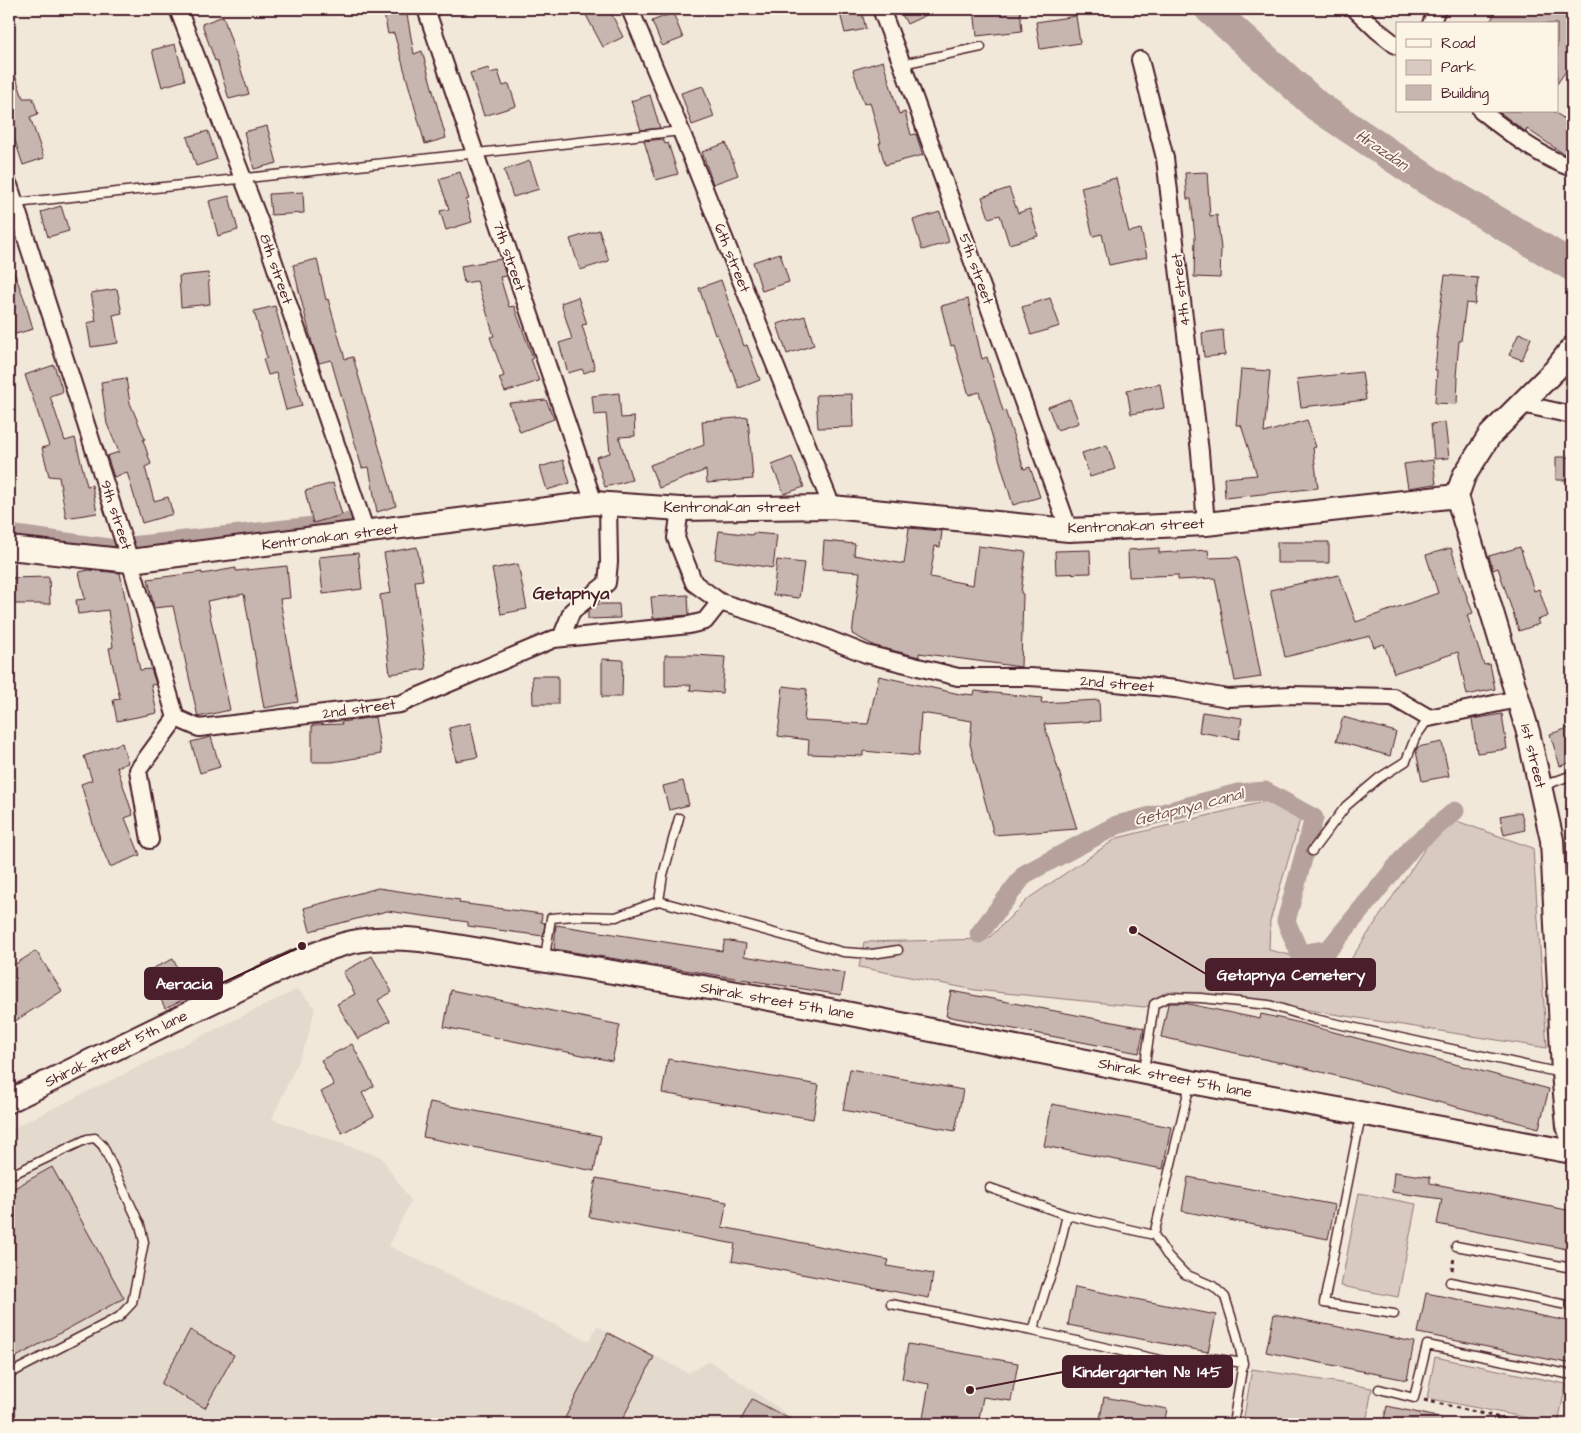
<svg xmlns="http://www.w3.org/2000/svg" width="1581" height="1433" font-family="'Architects Daughter',sans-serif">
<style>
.built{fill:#e4d9cd}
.green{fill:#d8cac0;stroke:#917476}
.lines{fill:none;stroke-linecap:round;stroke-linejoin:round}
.canal{stroke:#b6a19c;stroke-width:19}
.river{stroke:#b6a19c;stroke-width:31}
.building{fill:#c7b6af;stroke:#4a1f2b}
.lane-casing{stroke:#4a1f2b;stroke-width:11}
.street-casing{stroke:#4a1f2b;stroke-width:20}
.secondary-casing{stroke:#4a1f2b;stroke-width:26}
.path{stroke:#4a1f2b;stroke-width:3;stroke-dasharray:4 4;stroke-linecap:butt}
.lane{stroke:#fcf5e5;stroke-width:8}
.street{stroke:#fcf5e5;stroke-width:16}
.secondary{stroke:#fcf5e5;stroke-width:22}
.labels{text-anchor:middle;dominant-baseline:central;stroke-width:4;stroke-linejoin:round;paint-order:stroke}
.street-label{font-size:15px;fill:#4a1f2b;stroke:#fcf5e5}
.water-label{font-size:16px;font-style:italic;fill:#704c53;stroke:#fcf5e5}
.quarter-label{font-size:18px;font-weight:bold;fill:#4a1f2b;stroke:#fcf5e5}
.leader{fill:none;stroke:#4a1f2b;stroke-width:2}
.callout-dot{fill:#4a1f2b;stroke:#fcf5e5;stroke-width:2}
.callout{fill:#4a1f2b;stroke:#4a1f2b;stroke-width:2}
.callout-label{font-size:16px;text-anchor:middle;font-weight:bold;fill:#fff}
</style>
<rect width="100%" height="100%" fill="#f1e8da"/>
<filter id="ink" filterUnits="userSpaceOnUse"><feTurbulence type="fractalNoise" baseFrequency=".02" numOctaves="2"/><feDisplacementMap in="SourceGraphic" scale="10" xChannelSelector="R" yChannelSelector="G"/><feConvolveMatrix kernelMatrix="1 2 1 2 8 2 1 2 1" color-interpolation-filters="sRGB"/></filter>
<g filter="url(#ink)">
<path class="built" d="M298 989 315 1008 307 1041 272 1119 381 1157 411 1201 389 1246 589 1341 597 1326 688 1373 710 1361 801 1424H9V1130Z"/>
<path class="green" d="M1271 800 1300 820 1270 921 1269 950 1345 968 1440 826 1451 819 1533 848 1547 1048 1302 1009 1197 994 1144 1007 975 990 859 967 864 942 988 939 1029 898 1117 838Z
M1359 1193 1416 1204 1398 1297 1341 1286Z
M1435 1357 1566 1384 1558 1424 1427 1398Z
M1252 1369 1372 1388 1366 1424H1289L1244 1417Z"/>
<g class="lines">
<path class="canal" d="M9 534 109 548
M130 546 350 522
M979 934 1025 874 1117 825 1238 793 1265 791 1314 818 1286 921 1300 954 1329 949 1413 846 1455 811"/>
<path class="river" d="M1210 9 1317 106 1429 181 1572 266"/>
</g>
<path class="building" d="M383 9H406L414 54 422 51 446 138 425 144 394 33 388 34Z
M598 9H609L623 37 603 47 586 15Z
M839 9H861L866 29 845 33Z
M899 9H939L907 24Z
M974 9H1020L1022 31 977 36Z
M1497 9H1572V62L1557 84V24H1489Z
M673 13 683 38 662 46 652 21Z
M223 16 249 94 229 99 217 60 215 61 202 24Z
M1076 16 1080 43 1040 49 1036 22Z
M175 44 185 80 162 87 152 50Z
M883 61 899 114 905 112 911 135 916 134 923 155 885 165 879 143H881L870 102 864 104 853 70Z
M9 63H11L23 98H33L38 114 30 117 44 158 23 165 9 122Z
M489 68 490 73 498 71 503 86 509 84 516 106 484 116 470 73Z
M703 86 714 117 692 125 681 93Z
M650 95 660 128 641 130 631 101Z
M1498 111H1553L1572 124V157L1564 154 1527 129 1526 132Z
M267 126 277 163 254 169 244 132Z
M208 131 217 159 196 166 187 137Z
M663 139 665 144 668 143 678 174 656 180 644 141Z
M726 143 738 175 713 184 702 152Z
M530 161 539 189 513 197 504 170Z
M460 172 469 199 466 200 472 222 446 230 440 211 449 209 439 179Z
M1207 172 1210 216 1217 215 1221 249 1220 278 1194 277 1195 237 1191 199H1187L1185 173Z
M1116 178 1129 232 1141 229 1147 257 1109 265 1102 234 1093 236 1081 187Z
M1009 188 1018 213 1030 209 1038 236 1009 244 1000 215 989 218 982 197Z
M303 192 304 213 271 215 269 194Z
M229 196 238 230 218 236 209 201Z
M61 206 69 231 48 237 41 212Z
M940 212 949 242 922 250 913 220Z
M599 230 609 261 580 270 570 239Z
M780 253 789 282 762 291 753 262Z
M317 259 326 300 328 299 345 359 353 357 396 506 377 512 369 467 362 468 360 461 331 360 319 363 312 343 300 295 293 265Z
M501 259 506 276 500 277 509 307 514 306 533 358 531 359 539 381 505 392 499 378 504 376 490 337 494 336 477 281 464 283 461 266Z
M9 262H10L25 301 33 329 12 335 9 325Z
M208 273 210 304 181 307 179 276Z
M1445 275 1478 278 1475 304 1466 303 1461 341H1459L1456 377H1458L1457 404 1435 403 1437 370H1435L1438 338H1436Z
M721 280 744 346 747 345 760 380 739 388 717 334 715 335 699 288Z
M117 289 122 313 113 315 118 343 91 347 87 323 96 321 91 293Z
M578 297 587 324 582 325 595 369 584 373 582 369 568 373 559 343 572 339 561 303Z
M1050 298 1060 326 1031 335 1022 307Z
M968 299 982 359 987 357 1003 411 1005 410 1024 469 1030 467 1040 497 1013 505 979 392 969 395 954 345 951 346 941 306Z
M275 306 302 406 286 410 276 373 268 375 263 359 267 358 254 311Z
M805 316 814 345 787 354 777 324Z
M1223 330 1225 355 1204 357 1202 333Z
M1519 333 1531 338 1522 360 1509 355Z
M54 365 63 392 50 396 65 441 75 438 87 486 92 485 97 513 66 518 59 477 49 476 42 448 49 446 25 375Z
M1241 369 1270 371 1264 433 1307 420 1316 447 1313 448 1318 488 1225 498 1224 478 1257 475 1241 425H1236Z
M1362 372 1366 400 1301 407 1297 379Z
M126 378 130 403 145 439 143 440 151 464 145 467 154 501 168 497 173 514 142 523 127 472 114 477 107 456 119 452 107 424 101 382Z
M1160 384 1164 408 1131 414 1127 390Z
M619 393 621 418 634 417 635 436 619 437 632 480 605 487 596 457 610 453 606 414 594 415 592 396Z
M852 394 853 427 818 428 816 395Z
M1070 399 1079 423 1057 430 1048 407Z
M546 400 554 419 520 432 509 403Z
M748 417 753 479 707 483 706 470 659 488 650 465 704 445 702 421Z
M1445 422 1449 458 1434 459 1431 424Z
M1107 445 1115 469 1090 477 1082 453Z
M792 457 804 487 784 494 772 465Z
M1556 457H1572V480H1556Z
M563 460 570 483 547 490 540 467Z
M1433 460 1436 484 1408 488 1404 464Z
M333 483 342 515 313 523 305 491Z
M909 528 942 531 940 547 935 546 930 577 973 585 978 546 1026 552 1021 593 1023 594 1021 667 919 653V657L875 646 852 634 860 572 822 569 824 541 855 544 854 555 904 564Z
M719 531 752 535 753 533 777 535 773 568 715 559Z
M1277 542H1329V563H1277Z
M417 547 423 580 415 581 426 669 390 674 380 595 391 593 384 553Z
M1520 547 1534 591 1539 589 1548 616 1537 620 1539 624 1519 631 1498 568 1493 570 1489 556Z
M1159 548V553L1208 550 1209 558 1238 557 1261 677 1235 681 1215 578 1178 580V575L1129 577 1128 550Z
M1451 548 1463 586 1473 613 1467 615 1484 665 1490 664 1495 689 1467 695 1458 652 1394 673 1384 644 1374 647 1370 636 1285 657 1270 590 1339 575 1356 622 1438 593 1426 555Z
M1090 550 1091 573 1056 574 1055 551Z
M358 553 362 589 323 594 319 557Z
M777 560 804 563 799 598 773 595Z
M518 564 527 609 501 614 492 569Z
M287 566 290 598 280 599 298 702 264 708 244 594 207 601 230 710 198 717 173 606 154 608 148 579 202 572V574L236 568V571Z
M89 570 120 573 140 670 151 669 156 684 151 685 157 713 117 721 113 700 120 699 109 648 113 647 108 610 78 614 76 600 85 599 79 572Z
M49 577 50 604H9V578Z
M688 595 689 615 653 618 651 597Z
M596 604H619L620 618 588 619V611Z
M665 655H695L725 657 722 693 690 690 691 685 665 686Z
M602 659 623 660 622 697H602Z
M532 676H558V704H533Z
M879 676 964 695 965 694 974 695 975 691 1042 698 1041 703 1099 700 1100 721 1044 724 1077 829 994 835 970 744 972 721 921 713 918 756 863 751V756L808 754 809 740 778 736 783 686 807 689 804 721 868 724Z
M1202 712 1242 718 1239 739 1199 732Z
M1502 714 1507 749 1477 753 1472 719Z
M375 717 381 754 332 762H312V725L342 724 341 722Z
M1343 717 1396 732 1390 756 1336 741Z
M470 723 478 757 456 761 449 728Z
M1572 727V762L1560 766 1550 734Z
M211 737 220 767 200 773 191 742Z
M1442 742 1449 776 1422 781 1416 751 1418 747Z
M122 743 128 763 117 767 133 815 125 818 140 855 110 867 96 834 81 784 92 780 84 756Z
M683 781 689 805 669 810 663 786Z
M1521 812 1525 830 1504 835 1500 816Z
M378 888 460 900 459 903 542 914 541 922 545 923 543 936 468 926V922L387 911 310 931 304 908Z
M556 925 722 951 725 940 746 944 744 956 845 973 841 995 554 949Z
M36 951 62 991 9 1025V968Z
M372 956 392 992 378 1000 390 1021 358 1039 337 1004 355 994 343 972Z
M173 959 191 996 165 1008 147 971Z
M451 990 620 1025 612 1061 444 1027Z
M951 991 1144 1028 1139 1053 946 1016Z
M1170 1003H1184L1260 1019 1261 1014 1292 1021 1549 1089 1539 1128 1282 1062V1063L1161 1037 1168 1004Z
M352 1044 374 1086 362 1093 374 1116 342 1133 321 1092 334 1085 321 1060Z
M668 1059 819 1085 813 1119 662 1093Z
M850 1069 963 1090 955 1131 843 1110Z
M430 1102 601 1136 594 1171 423 1137Z
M1052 1104 1171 1127 1163 1169 1044 1146Z
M52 1167 124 1298 9 1361V1191Z
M1394 1172 1430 1177V1183L1572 1211V1250L1437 1224 1442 1199 1392 1192Z
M1188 1177 1335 1205 1328 1239 1182 1211Z
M596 1178 727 1202 722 1227 889 1260 887 1266 933 1274 929 1298 732 1261 735 1244 589 1217Z
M1075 1287 1216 1315 1208 1352 1068 1325Z
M1426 1293 1572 1322V1364L1418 1333Z
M1274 1314 1414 1342 1407 1380 1266 1352Z
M190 1330 234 1355 205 1408 161 1384Z
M608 1333 654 1357 620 1424H562Z
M908 1344 1018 1363 1011 1401 983 1397 978 1424H922L929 1384 902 1379Z
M1104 1397 1167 1409 1164 1424H1099Z
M752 1399 799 1424H739Z
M1387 1406 1442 1418 1441 1424H1383Z"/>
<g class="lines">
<g class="lane-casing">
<path id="lane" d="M902 64 981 47
M16 203 681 131
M1543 786 1572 775
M1312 851 1346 806 1379 778 1406 761 1415 738 1429 718
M659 901 663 875 679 818
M545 957 551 918 574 916 616 917 659 901 843 952 872 954 898 950
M1144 1070 1154 1004 1169 997 1201 998 1269 1005 1315 1019 1561 1073
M1361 1116 1324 1303 1394 1314
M9 1176 87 1139 95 1138 103 1146 140 1225 144 1242 132 1303 119 1317 9 1374
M990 1188 1067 1215
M1154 1235 1190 1084
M1456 1246 1572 1268
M1450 1282 1572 1306
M891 1304 1033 1331 1047 1285 1055 1265 1067 1215 1154 1235 1167 1255 1185 1274 1213 1286 1225 1297 1237 1335 1243 1363 1233 1424
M1033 1331 1191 1367 1211 1358 1243 1363
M1379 1389 1414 1398 1427 1345 1572 1375"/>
</g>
<g class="street-casing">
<path id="street" d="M178 9 265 236 366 532
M426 9 594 503
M630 9 681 131 832 507
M881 9 902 64 1069 530
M1355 9 1378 31 1397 46
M1431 24 1437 9
M1140 60 1165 158 1200 452 1206 524
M1481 111C1510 133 1538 156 1572 168
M9 185 130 561 176 718 138 770 150 840
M1522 404 1572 415
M680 509 676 538 694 583 720 602 793 625 866 654 958 677H1029L1095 681 1176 689 1228 698 1291 695 1393 697 1429 718 1517 699
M561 638 572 611 607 583 609 562 608 504
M176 718 199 728 400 704 554 639 689 625 705 621 720 602"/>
</g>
<g class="secondary-casing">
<path id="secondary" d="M1572 348 1555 370 1490 435 1464 476 1457 496 1528 732 1552 840 1563 1073 1568 1126 1572 1138
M9 548 130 561 594 503 680 509 832 507 1069 530 1206 524 1457 496
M9 1101C83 1065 158 1027 233 992 269 975 306 955 344 944 369 937 394 938 420 940L715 989 841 1012 1191 1082 1572 1152"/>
</g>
<path class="path" d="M1452 1271 1454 1257
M1424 1400 1526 1424"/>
<use href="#lane" class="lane"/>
<use href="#street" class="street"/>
<use href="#secondary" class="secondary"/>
</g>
</g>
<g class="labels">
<g class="street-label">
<text transform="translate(509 256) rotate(71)">7th street</text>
<text transform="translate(732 258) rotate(68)">6th street</text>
<text transform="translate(276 269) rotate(71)">8th street</text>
<text transform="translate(976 269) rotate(70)">5th street</text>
<text transform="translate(1181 290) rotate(-97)">4th street</text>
<text x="732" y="507">Kentronakan street</text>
<text transform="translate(116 515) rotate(72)">9th street</text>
<text transform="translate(1136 526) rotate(-2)">Kentronakan street</text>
<text transform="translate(330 537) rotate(-7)">Kentronakan street</text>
<text transform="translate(1117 684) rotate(5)">2nd street</text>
<text transform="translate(359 709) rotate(-8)">2nd street</text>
<text transform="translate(1533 756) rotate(76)">1st street</text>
<text transform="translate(777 1001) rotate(10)">Shirak street 5th lane</text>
<text transform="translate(116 1049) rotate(-26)">Shirak street 5th lane</text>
<text transform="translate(1175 1078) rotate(11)">Shirak street 5th lane</text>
</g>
<g class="water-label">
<text transform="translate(1382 150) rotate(34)">Hrazdan</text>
<text transform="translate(1189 807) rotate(-14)">Getapnya canal</text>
</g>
<g class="quarter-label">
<text x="571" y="593">Getapnya</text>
</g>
</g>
<path class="leader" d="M1133 930L1206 974M302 946L222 983M970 1390L1063 1372"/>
<g class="callout-dot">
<circle cx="1133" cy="930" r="5"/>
<circle cx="302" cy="946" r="5"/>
<circle cx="970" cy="1390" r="5"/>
</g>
<g class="callout">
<rect x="1206" y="959" width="169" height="31" rx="5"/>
<rect x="145" y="968" width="77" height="31" rx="5"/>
<rect x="1063" y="1356" width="169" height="31" rx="5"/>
</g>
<g class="callout-label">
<text x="1291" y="980">Getapnya Cemetery</text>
<text x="184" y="989">Aeracia</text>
<text x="1147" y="1377">Kindergarten № 145</text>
</g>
<rect width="1581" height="1433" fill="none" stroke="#fcf5e5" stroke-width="30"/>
<rect x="15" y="15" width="1551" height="1403" fill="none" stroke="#4a1f2b" stroke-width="2" filter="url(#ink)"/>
<rect x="1396" y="22" width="162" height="90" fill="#fcf5e5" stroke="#b59f9b"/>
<rect x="1406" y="39" width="25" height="8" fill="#fcf5e5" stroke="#b59f9b"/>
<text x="1441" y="48" font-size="15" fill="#4a1f2b">Road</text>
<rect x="1406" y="60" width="25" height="15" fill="#d8cac0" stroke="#b59f9b"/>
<text x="1441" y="72" font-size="15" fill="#4a1f2b">Park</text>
<rect x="1406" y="85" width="25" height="15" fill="#c7b6af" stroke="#b59f9b"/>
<text x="1441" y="98" font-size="15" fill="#4a1f2b">Building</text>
</svg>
